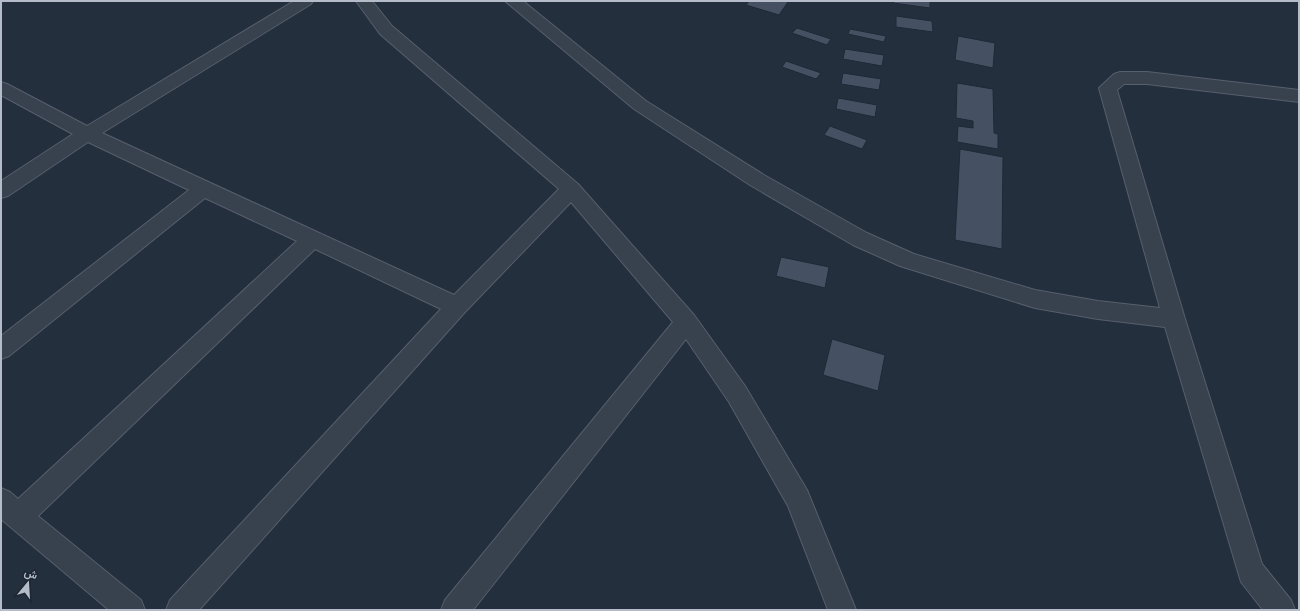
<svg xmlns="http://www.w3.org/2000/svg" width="1300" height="611" font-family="Ubuntu,Vazirmatn,sans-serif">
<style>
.building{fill:#455162;stroke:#1f2835}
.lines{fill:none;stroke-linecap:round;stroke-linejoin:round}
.minor-casing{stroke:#565f6c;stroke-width:2}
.minor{fill:#38414e;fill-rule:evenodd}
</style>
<rect width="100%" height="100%" fill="#242f3e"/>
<path class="building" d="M749 1H783L788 2 779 15 746 5Z
M894 1H930V8L893 3Z
M896 16 932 21 933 32 896 27Z
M797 28 831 39 827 45 792 33Z
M850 29 886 36 884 42 848 34Z
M958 36 995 43 993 68 955 60Z
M845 49 884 55 882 66 843 59Z
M786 61 821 73 816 79 782 67Z
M843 73 881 79 879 90 841 84Z
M957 83 993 89 994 133 998 134V149L957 142 958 126 973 128V121L956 118Z
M838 98 877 105 875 117 836 109Z
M830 126 867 140 862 149 824 135Z
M960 149 1003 157 1002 249 955 240Z
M781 257 829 267 825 288 776 276Z
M832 339 885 355 878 391 823 375Z"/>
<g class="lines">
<g class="minor-casing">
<path id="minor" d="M294 1H313L311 4 102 133 454 295 559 189 380 34 356 1H372L392 26 578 184 694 315 745 386 807 490 856 610H828L788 506 729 402 686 339 473 610H441L445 600 673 322 571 202 465 312 199 610H166L170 600 441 309 315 249 38 516 141 600 145 610H109L1 519V488L10 492 18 499 297 241 205 198 9 356 1 359V336L189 190 88 142 8 196 1 198V181L73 134 1 95V82L7 84 87 126Z
M505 1H523L646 101 764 175 867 233 914 254 1035 290 1098 301 1160 308 1099 88 1114 74 1120 72H1147L1299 90V102L1147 84H1124L1117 90 1185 319 1262 564 1291 600 1295 610H1263L1241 582 1165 327 1098 319 1035 308 900 266 853 245 750 185 634 109Z"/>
</g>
<use href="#minor" class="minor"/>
</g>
<rect width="1300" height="611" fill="none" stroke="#b4bcc9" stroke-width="4"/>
<g transform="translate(28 583) rotate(18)" stroke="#1d2633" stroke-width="3" paint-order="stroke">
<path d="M0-3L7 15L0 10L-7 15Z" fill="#b4bcc9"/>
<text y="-6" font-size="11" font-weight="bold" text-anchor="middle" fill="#b4bcc9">ش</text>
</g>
</svg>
